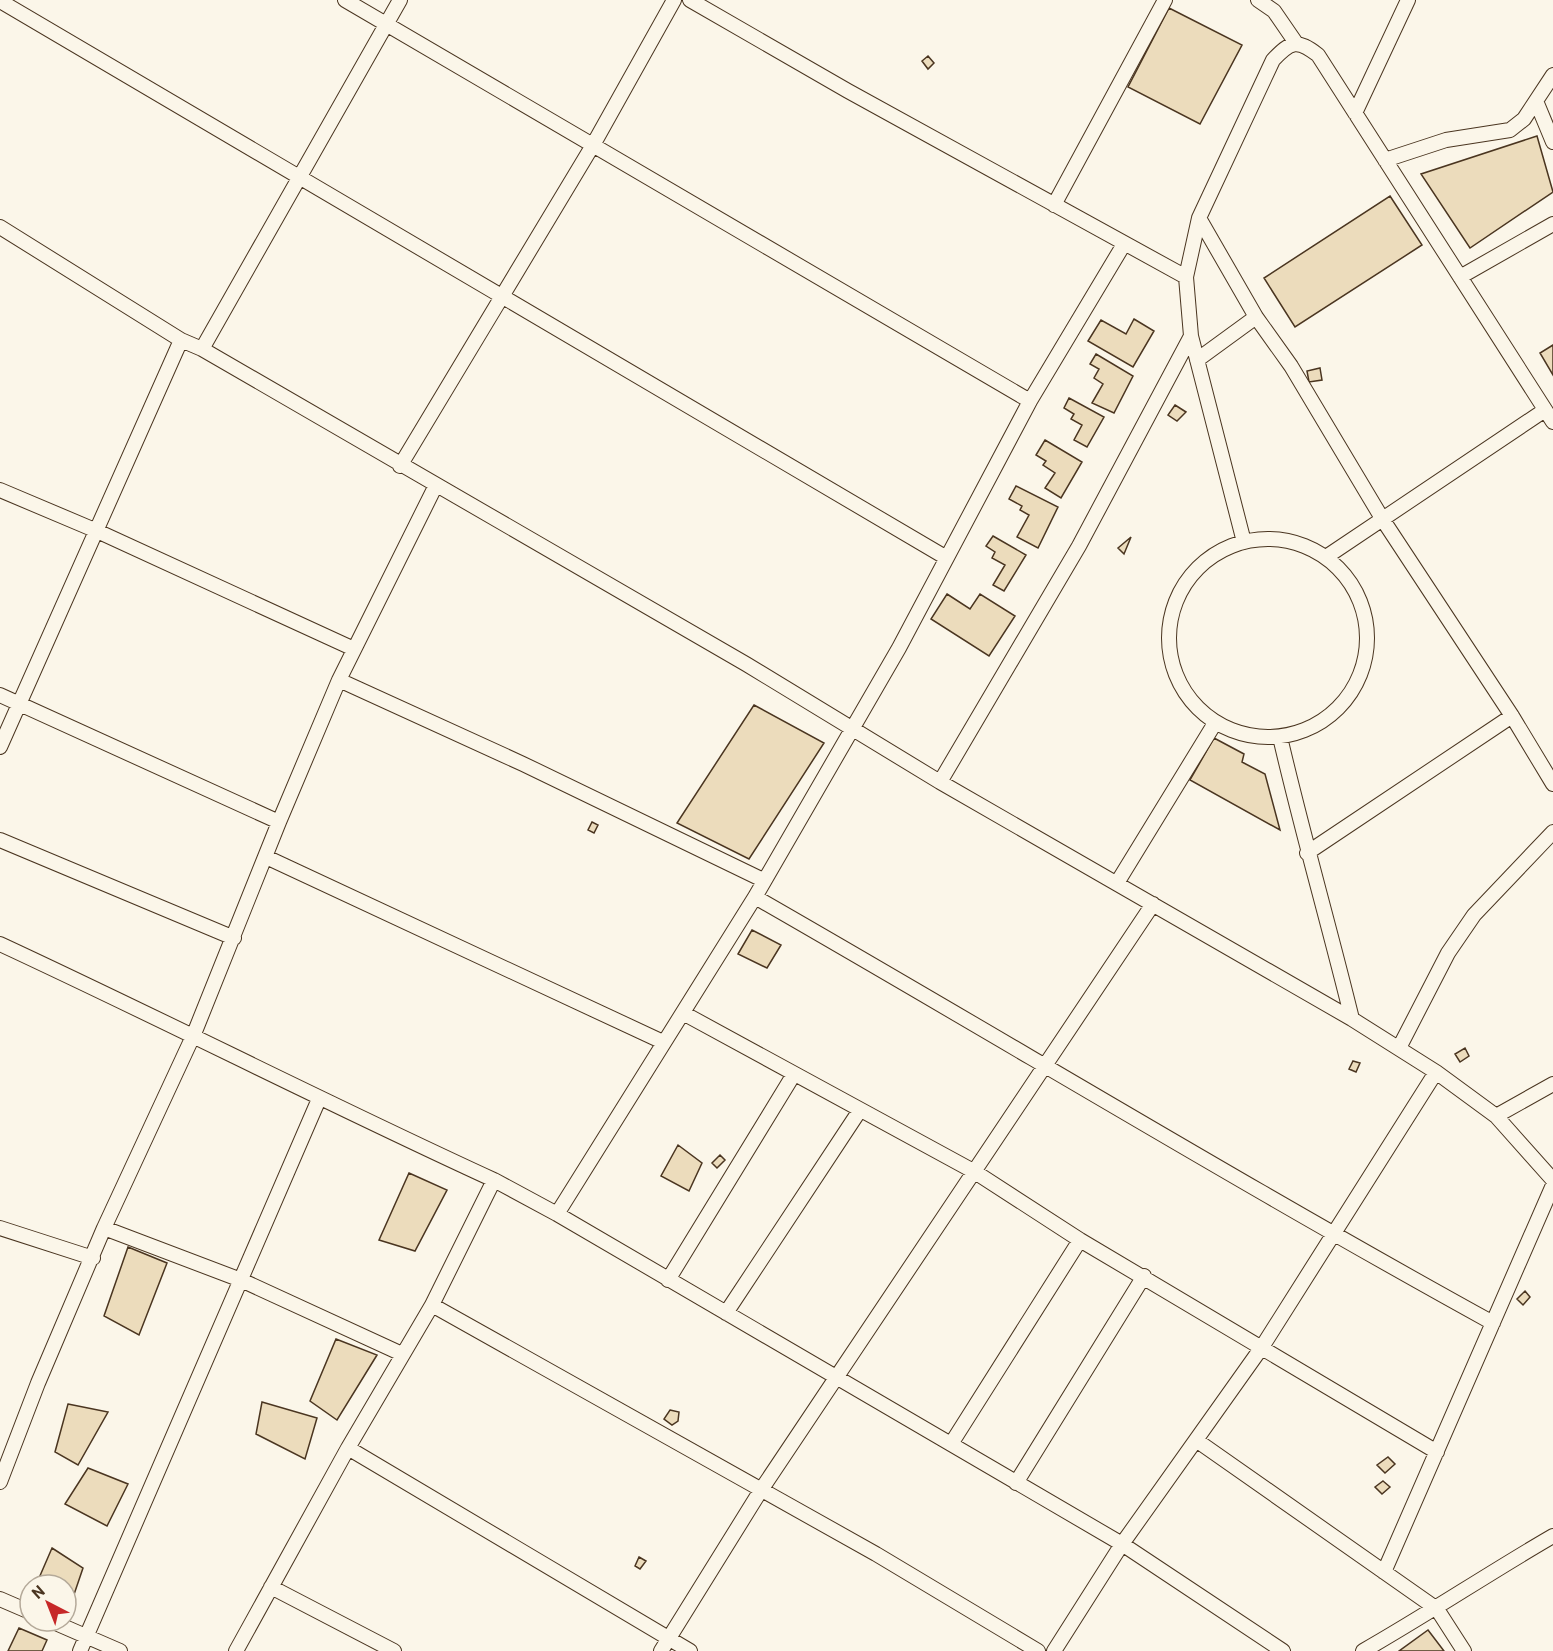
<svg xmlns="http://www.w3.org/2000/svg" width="1553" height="1651" font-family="Barlow,sans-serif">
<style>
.building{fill:#ecdcbc;stroke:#4a3520;stroke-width:1.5}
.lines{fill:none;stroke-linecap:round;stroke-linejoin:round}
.street-casing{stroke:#4a3520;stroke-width:16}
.street{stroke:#fbf6e9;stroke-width:14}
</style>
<rect width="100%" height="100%" fill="#fbf6e9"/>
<path class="building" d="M1169 8 1242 45 1200 124 1128 87Z
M928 56 934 63 928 69 922 61Z
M1537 136 1553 192 1470 248 1421 174Z
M1390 196 1422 245 1295 327 1264 278Z
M1134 319 1154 331 1133 367 1088 341 1101 320 1126 334Z
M1553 345V375L1540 353Z
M1096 354 1133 376 1114 413 1092 403 1103 384 1094 378 1099 369 1090 364Z
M1320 368 1322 380 1309 382 1307 371Z
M1069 398 1104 417 1087 447 1074 440 1082 425 1071 419 1074 414 1064 408Z
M1175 405 1186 412 1177 421 1168 415Z
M1045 440 1082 462 1061 498 1045 488 1055 473 1043 465 1046 461 1036 455Z
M1016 486 1058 507 1038 548 1017 537 1029 515 1020 510 1022 506 1009 499Z
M993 536 1026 555 1004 591 993 585 1005 565 992 558 995 552 986 546Z
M1131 537 1124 554 1118 548Z
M947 594 970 609 980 594 1015 616 989 656 931 619Z
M754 705 824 743 749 859 677 823Z
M1214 738 1244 754 1242 762 1265 774 1280 830 1190 780Z
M592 822 598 825 594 833 588 830Z
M752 930 781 945 767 968 738 954Z
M1465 1048 1469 1056 1460 1062 1455 1054Z
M1353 1061 1360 1063 1356 1072 1349 1069Z
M678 1145 702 1163 689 1191 661 1176Z
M720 1155 725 1160 717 1168 712 1163Z
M409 1173 447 1190 415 1251 379 1240Z
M128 1247 167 1263 139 1335 104 1316Z
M1525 1291 1530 1297 1523 1305 1517 1299Z
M336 1339 377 1355 337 1420 310 1401Z
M262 1402 317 1418 305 1459 256 1434Z
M68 1404 108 1412 78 1465 55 1452Z
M670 1410 679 1412 678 1421 672 1425 664 1419Z
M1388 1457 1395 1464 1385 1473 1377 1465Z
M88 1468 128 1484 107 1526 65 1504Z
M1383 1481 1390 1487 1382 1494 1375 1487Z
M52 1548 83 1568 66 1618V1585H36Z
M639 1557 646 1561 640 1569 635 1566Z
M19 1628 47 1640 42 1651H8Z
M1428 1630 1444 1651H1399Z"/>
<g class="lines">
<g class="street-casing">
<path id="street" d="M345 0 1030 401
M690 0 848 91 1186 277
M1258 0 1274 11 1296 43
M0 1 945 557
M1536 101 1553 142
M1355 113 1408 0
M1385 160 1446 140 1510 130 1524 119 1553 75
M1054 205 1165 0
M1199 218 1256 317 1291 366 1383 520 1512 716 1553 784
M0 227 181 340 202 349 746 664 940 782 1352 1019 1436 1072 1496 1116 1553 1180
M1460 277 1553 224
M202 349 400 0
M1197 360 1256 317
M400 466 593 145 674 0
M0 490 97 531 354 649
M1169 638a99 99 0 1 1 198 0a99 99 0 1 1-198 0Z
M1244 542 1191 336 1186 277 1199 218 1273 60C1291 41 1297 39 1318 55L1553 422
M1326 557 1545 410
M339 680 523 764 763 880
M0 695 279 822
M1280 737C1302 832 1329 925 1352 1019
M0 747 181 340
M940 782 1079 546 1191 336
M0 840 234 938
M1307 853 1512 716
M266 857 663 1042
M1117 883 1215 723
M755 897C1001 1038 1244 1186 1493 1323
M0 944C166 1021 328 1104 494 1180L432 1305 348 1448 236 1651
M683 1013 975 1172 1080 1240 1437 1452
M1399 1048 1448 953 1474 915 1553 832
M1496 1116 1553 1084
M494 1180 557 1214 1122 1544 1283 1651
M557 1214 755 897 899 648 1030 401 1124 244
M0 1228 93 1258
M104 1228 241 1280 402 1354
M668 1280 794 1074
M432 1305 876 1554 1038 1651
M726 1313 860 1110
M1196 1440 1437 1609 1464 1651
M951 1444 1080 1240
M348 1448 690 1651
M0 1482 38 1383 104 1228 194 1034 279 822 339 680 436 485
M1016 1483 1144 1276
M1384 1572 1553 1185
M271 1587 394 1651
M0 1599 30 1612
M51 1621 120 1651
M80 1651 319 1099
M661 1651 761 1490 1153 904
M1054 1651 1122 1544 1262 1347 1436 1072
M1363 1651C1428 1614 1489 1573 1553 1536"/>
</g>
<use href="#street" class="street"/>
</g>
<g transform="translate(48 1603) rotate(318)"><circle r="28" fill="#fbf6e9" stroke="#b4a999" stroke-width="1.5"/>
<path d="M0-4.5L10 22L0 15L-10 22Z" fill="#c62828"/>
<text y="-9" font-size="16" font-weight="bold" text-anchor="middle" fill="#4a3520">N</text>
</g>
</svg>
